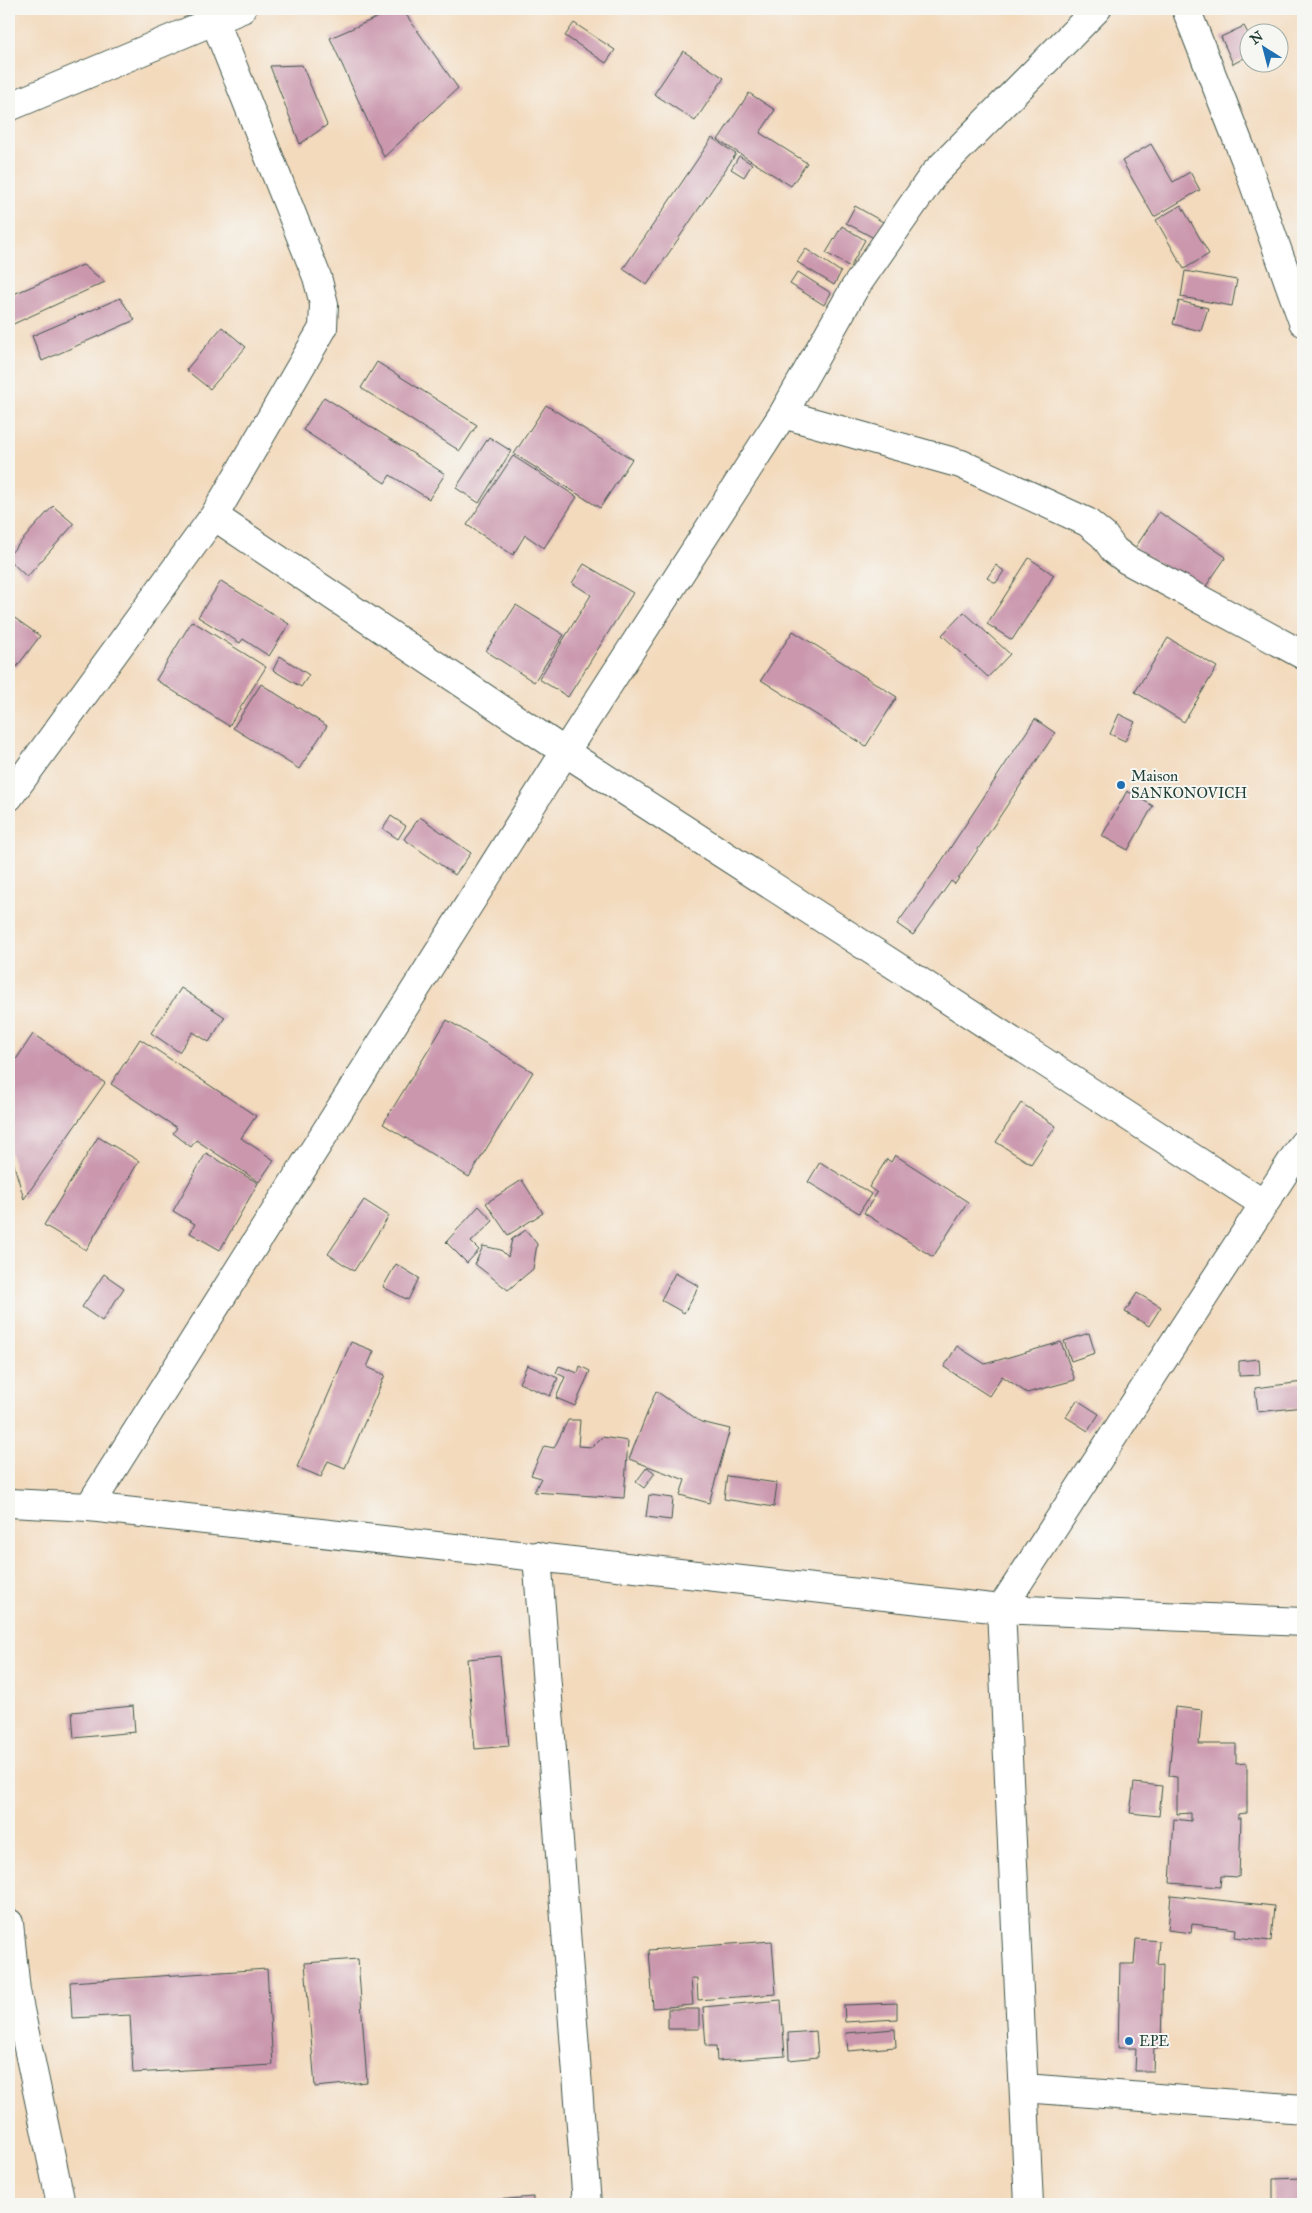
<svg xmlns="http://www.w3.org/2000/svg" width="1312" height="2213" font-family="'IM FELL Great Primer',serif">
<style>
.building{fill:#ca97ad}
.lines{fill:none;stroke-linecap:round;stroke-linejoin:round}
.minor-casing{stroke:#3f5549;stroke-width:30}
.minor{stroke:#fff;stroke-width:28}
.poi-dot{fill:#1f6fb2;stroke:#f6f6f2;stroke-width:2}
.labels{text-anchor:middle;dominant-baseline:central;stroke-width:4;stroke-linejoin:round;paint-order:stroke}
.poi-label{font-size:15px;fill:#1f3d34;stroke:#f6f6f2;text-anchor:start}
</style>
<rect width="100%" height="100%" fill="#f6f6f2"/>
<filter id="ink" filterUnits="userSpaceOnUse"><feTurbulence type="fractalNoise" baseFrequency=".02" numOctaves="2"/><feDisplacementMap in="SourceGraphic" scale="10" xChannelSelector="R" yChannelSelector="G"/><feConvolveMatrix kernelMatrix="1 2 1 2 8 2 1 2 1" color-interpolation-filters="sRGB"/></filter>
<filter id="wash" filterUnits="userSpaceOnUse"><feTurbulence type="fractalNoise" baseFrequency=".0096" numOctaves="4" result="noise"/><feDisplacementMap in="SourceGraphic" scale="20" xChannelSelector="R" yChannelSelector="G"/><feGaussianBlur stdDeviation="1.12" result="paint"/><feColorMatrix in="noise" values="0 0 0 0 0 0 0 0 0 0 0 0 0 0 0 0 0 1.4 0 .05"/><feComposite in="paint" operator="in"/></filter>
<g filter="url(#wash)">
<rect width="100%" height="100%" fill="#f3dabd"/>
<g id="blocks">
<path class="building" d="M397 9H402L458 88 384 157 330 38Z
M574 23 615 50 606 63 565 36Z
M1244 26 1250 37V55L1233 64 1221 37Z
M683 51 724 78 695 121 654 94Z
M302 65 327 125 300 144 270 66Z
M749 93 775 110 760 133 807 163 791 186 718 140Z
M712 138 736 154 647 285 623 269Z
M1151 144 1173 182 1190 172 1200 190 1154 217 1122 161Z
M739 156 752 164 744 177 731 169Z
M1181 205 1209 254 1184 269 1156 220Z
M855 206 883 222 874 238 846 223Z
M842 226 865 240 850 267 826 253Z
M806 249 841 272 834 285 797 262Z
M83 265 105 282 9 326V296Z
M1185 271 1237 280 1232 306 1181 297Z
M798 272 831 293 824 305 790 284Z
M120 298 135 320 42 361 32 336Z
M1179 301 1208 308 1201 331 1173 324Z
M222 327 246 347 210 389 186 370Z
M377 362 477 425 460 451 361 388Z
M324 397 445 474 429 499 390 475 385 483 303 430Z
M546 405 632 459 600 508 514 454Z
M489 437 511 451 479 503 456 488Z
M513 456 577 497 544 548 525 535 513 555 467 525Z
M53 506 74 524 27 577 9 560V555Z
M1159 512 1226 557 1202 592 1135 548Z
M1029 558 1054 575 1012 640 987 624Z
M584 564 633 593 568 697 539 679 591 595 572 583Z
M996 565 1004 571 996 583 987 578Z
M221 581 289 624 269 656 243 639 240 643 198 617Z
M516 605 564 635 534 682 486 651Z
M964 612 1010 654 988 677 942 635Z
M9 614 40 636 16 668 9 663Z
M192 621 266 667 229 726 156 680Z
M793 631 897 697 866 746 761 680Z
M1168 638 1217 667 1184 722 1135 692Z
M280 656 309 675 301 687 273 670Z
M261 684 327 726 299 769 233 728Z
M1119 714 1135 722 1125 741 1110 734Z
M1035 719 1055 733 955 884 951 881 913 935 897 924 935 871Z
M1127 791 1153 806 1128 850 1102 836Z
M391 816 406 826 398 839 383 829Z
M420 817 471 853 455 875 404 839Z
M181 988 225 1017 209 1042 193 1032 179 1052 151 1033Z
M447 1020 533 1072 469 1177 383 1124Z
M33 1034 105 1083 24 1199 9 1148V1070Z
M140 1039 256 1116 241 1138 274 1160 259 1182 196 1140 191 1147 173 1133 177 1128 111 1084Z
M1021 1103 1056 1126 1031 1164 996 1142Z
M98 1137 139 1161 86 1250 44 1225Z
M206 1153 258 1183 220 1250 190 1233 195 1224 173 1211Z
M895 1155 968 1202 933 1257 864 1213 877 1193 869 1187 887 1159 891 1162Z
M820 1162 871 1194 859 1213 808 1182Z
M522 1180 543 1213 508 1235 486 1203Z
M364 1200 389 1216 354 1271 328 1254Z
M479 1206 493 1221 471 1242 479 1250 467 1263 446 1242Z
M526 1230 537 1244 533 1269 508 1290 475 1264 483 1246 501 1250 508 1257 512 1239Z
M396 1264 419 1278 408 1300 383 1287Z
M675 1273 699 1286 684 1313 661 1300Z
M104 1274 124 1288 102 1321 82 1307Z
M1137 1293 1161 1307 1149 1326 1125 1312Z
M1089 1333 1095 1353 1071 1361 1064 1341Z
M351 1342 374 1351 367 1367 385 1375 345 1468 328 1461 321 1477 297 1467Z
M1061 1342 1075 1380 1027 1393 1002 1376 989 1396 944 1367 957 1346 985 1364Z
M1259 1359 1260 1375 1239 1376V1361Z
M527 1365 558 1378 550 1396 519 1383Z
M559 1366 578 1373 580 1366 590 1371 575 1406 556 1398 565 1377 556 1373Z
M1303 1382V1407L1258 1412 1255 1388Z
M656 1391 701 1422 730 1429 709 1503 680 1495 685 1480 629 1459Z
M1077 1400 1099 1414 1088 1431 1066 1417Z
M568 1420H580L578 1446 592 1447 602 1437 628 1441 624 1498 534 1492 541 1478 531 1475 544 1446 554 1448Z
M647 1467 655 1473 644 1488 636 1482Z
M727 1476 777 1483 774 1507 724 1499Z
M649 1495 673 1498 671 1520 646 1517Z
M500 1656 509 1746 475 1749 467 1659Z
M133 1706 135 1732 74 1738 72 1712Z
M1175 1707 1202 1710 1199 1744H1236V1764L1247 1763V1813L1238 1814V1818H1241L1239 1877 1221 1876 1220 1887 1170 1883 1174 1819 1191 1821V1813L1177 1814V1777L1169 1776Z
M1134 1783 1162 1786 1159 1816 1130 1813Z
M1171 1895 1274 1906 1271 1941 1235 1937 1236 1929 1192 1924 1191 1933 1168 1930Z
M1136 1939 1159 1941 1157 1965 1163 1964 1161 2048H1154L1153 2071H1135L1136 2048H1118L1120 1964H1134Z
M772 1941 776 1994 698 2000 697 1978 691 1979 693 2005 653 2008 649 1950Z
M358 1959 367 2082 315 2087 305 1963Z
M267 1969 273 2065 133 2073 130 2015 72 2018 70 1982Z
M781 2000 785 2056 717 2061 716 2046H706L703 2007Z
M897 2003V2019L845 2022 844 2005Z
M668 2009H699V2029H668Z
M895 2029 896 2047 848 2051 846 2033Z
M816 2031 818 2057 789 2060 788 2033Z
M1303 2178V2204H1273V2179Z
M533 2197V2204H458V2203Z"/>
</g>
</g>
<g filter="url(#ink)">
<use href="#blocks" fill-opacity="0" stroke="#3f5549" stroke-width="1"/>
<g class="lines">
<g class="minor-casing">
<path id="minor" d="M1186 9 1245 159 1303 322
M9 107 242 9
M783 414 961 464 1087 522 1104 536 1114 550 1127 560 1303 655
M214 516 565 752 1264 1204
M9 797 214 516 323 328 324 304 317 277 210 9
M9 1503 89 1507 1001 1609 1303 1622
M89 1507 565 752 783 414 854 289 934 174 1097 9
M537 1556 587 2204
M9 1923 16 1991 61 2204
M1024 2088 1303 2109
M1029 2204 1001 1609 1303 1144"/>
</g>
<use href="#minor" class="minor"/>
</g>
</g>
<g class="poi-dot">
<circle cx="1121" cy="785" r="5"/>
<circle cx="1129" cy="2041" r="5"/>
</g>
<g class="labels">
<g class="poi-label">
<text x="1131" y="776">Maison<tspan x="1131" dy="17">SANKONOVICH</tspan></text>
<text x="1139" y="2041">EPE</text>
</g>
</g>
<rect width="1312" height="2213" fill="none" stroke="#f6f6f2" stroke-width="30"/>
<g transform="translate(1264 48) rotate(324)"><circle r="24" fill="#f6f6f2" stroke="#a0aca6"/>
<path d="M0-4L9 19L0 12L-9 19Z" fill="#1f6fb2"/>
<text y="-8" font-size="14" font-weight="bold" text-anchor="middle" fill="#1f3d34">N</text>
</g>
</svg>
